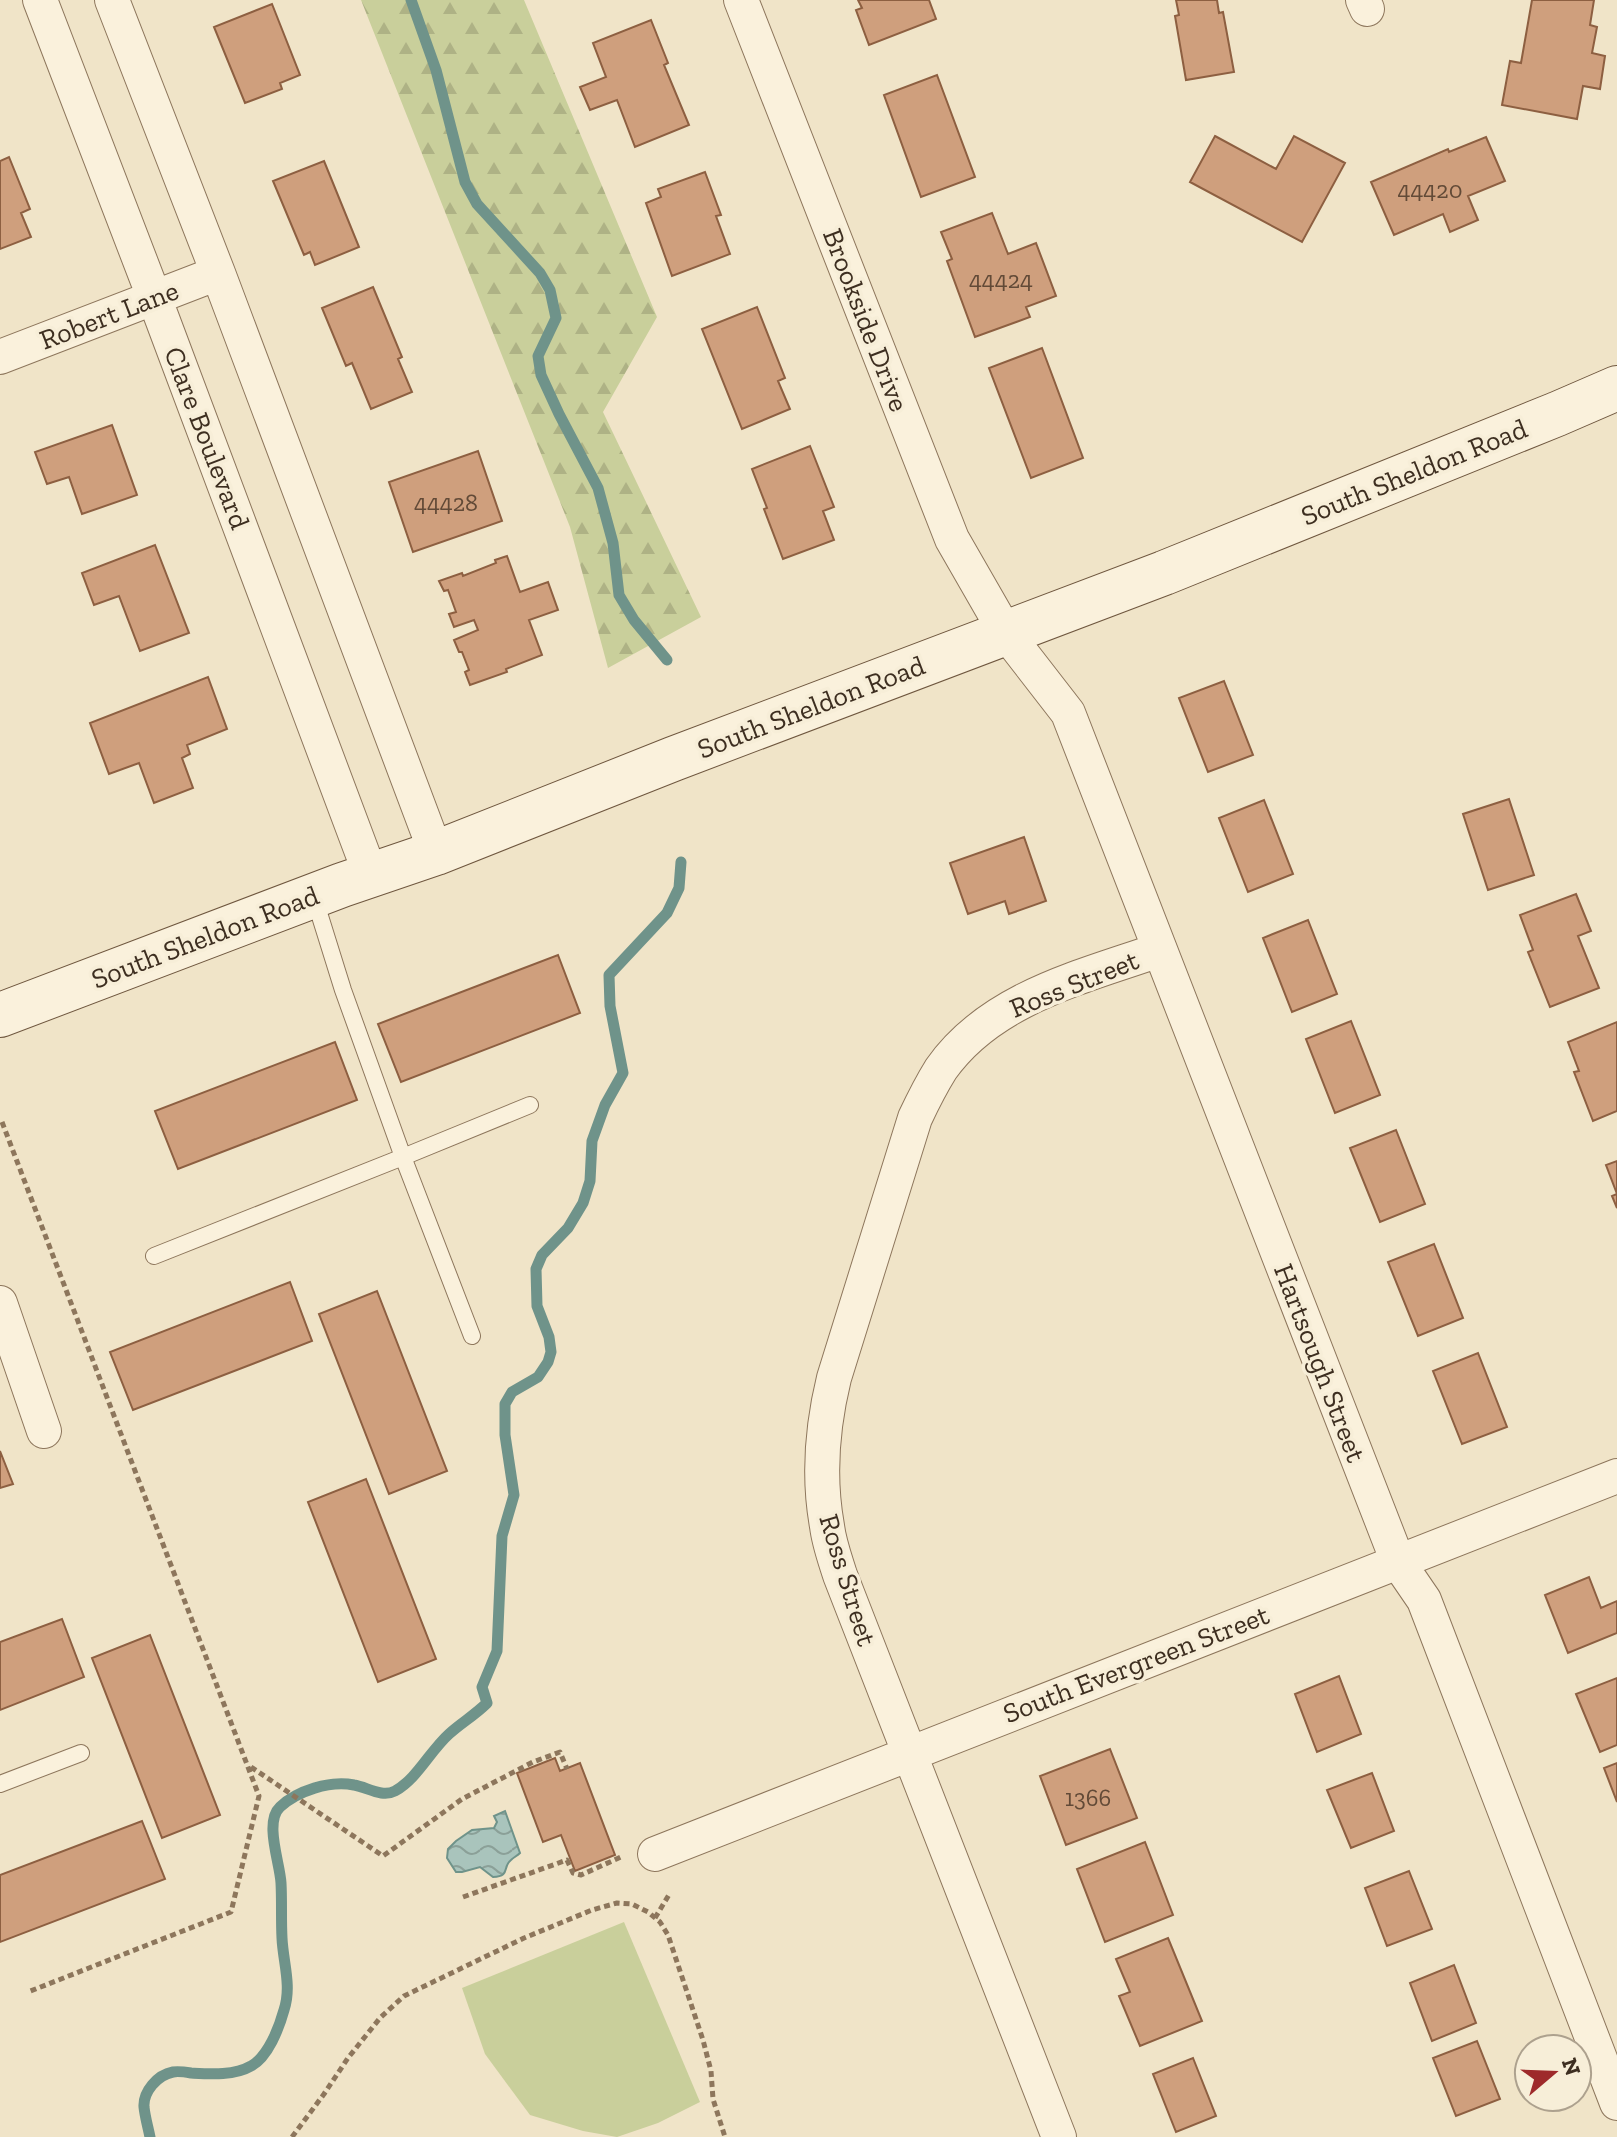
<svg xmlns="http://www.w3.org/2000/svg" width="1617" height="2137" font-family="'Zilla Slab',serif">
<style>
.green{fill:#c9cf9b}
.forest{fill:url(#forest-firs)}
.water{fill:url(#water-waves);stroke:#6f938a;stroke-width:2}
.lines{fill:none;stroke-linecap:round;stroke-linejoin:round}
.stream{stroke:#6f938a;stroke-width:11}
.building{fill:#cf9f7d;stroke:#8d5f41;stroke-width:2}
.service-casing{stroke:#8d765c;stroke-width:18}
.minor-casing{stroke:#8d765c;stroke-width:36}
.secondary-casing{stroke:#6f573f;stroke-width:46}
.path{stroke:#8d765c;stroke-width:5;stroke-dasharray:6 4;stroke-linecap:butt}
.service{stroke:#faf1dc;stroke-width:16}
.minor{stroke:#faf1dc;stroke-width:34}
.secondary{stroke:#faf1dc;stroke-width:44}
.labels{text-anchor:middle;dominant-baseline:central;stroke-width:7;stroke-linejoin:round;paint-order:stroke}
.number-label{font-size:24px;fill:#624a37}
.street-label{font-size:28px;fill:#3d2e20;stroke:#f7eed8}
</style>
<defs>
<pattern id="forest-firs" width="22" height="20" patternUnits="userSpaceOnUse" patternTransform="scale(2)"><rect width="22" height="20" fill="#c9cf9b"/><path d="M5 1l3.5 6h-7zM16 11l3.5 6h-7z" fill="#aeb285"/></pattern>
<pattern id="water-waves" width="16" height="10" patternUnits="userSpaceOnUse" patternTransform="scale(2)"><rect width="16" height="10" fill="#a9c4bc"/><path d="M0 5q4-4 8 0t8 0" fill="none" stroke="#8ba098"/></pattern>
</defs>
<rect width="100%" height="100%" fill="#f0e4c8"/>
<path class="green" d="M624 1922 700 2102 658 2123 617 2137 583 2131 530 2115 485 2054 462 1988Z"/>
<path class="forest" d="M361 0H524L657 317 603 412 701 617 608 668 570 527Z"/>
<path class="water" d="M505 1811 520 1853C517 1856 514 1857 511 1860 502 1867 511 1876 493 1877L480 1867 462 1872H456L447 1858 448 1849 456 1841 472 1830 494 1828 497 1822 494 1816Z"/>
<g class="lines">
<path class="stream" d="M411 0 436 70 465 182 477 204 540 273 550 290 556 318 538 356 541 375 559 414 598 488 613 543 619 595 634 620 667 660
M150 2137C148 2127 145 2117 144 2107 143 2092 157 2075 173 2072 178 2071 185 2072 191 2073 209 2074 234 2076 251 2066 268 2057 279 2028 284 2010 292 1986 283 1962 282 1938 281 1920 282 1901 281 1883 280 1863 264 1822 280 1807 297 1791 330 1780 354 1785 367 1787 382 1798 395 1791 417 1779 430 1751 449 1734 461 1723 475 1715 487 1703L482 1687 497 1651 502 1536 514 1495 505 1435V1404L512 1392 538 1377 548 1362 551 1352 549 1337 537 1306 536 1269 542 1255 568 1228 583 1203 590 1181 592 1141 605 1105 623 1073 610 1006 609 975 667 913 679 888 681 862"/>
</g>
<path class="building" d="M858 0H929L936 19 869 45 856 10 862 8Z
M1176 0H1217L1219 13 1223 12 1234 72 1186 80 1175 16 1179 15Z
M1532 0H1594L1590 25 1597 27 1592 53 1605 56 1600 89 1583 86 1577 119 1502 105 1510 61 1521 63Z
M272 4 300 75 280 83 282 89 245 103 214 27Z
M651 20 668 63 664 65 689 125 635 147 617 100 590 110 580 87 606 77 593 43Z
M937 75 975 177 921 197 884 95Z
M1215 136 1276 169 1294 136 1345 163 1302 242 1190 182Z
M1486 137 1505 181 1468 196 1478 220 1450 232 1443 214 1394 235 1371 182 1448 149 1449 152Z
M9 157 30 209 21 213 31 237 0 249V161Z
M324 161 359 247 315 265 310 252 304 255 273 181Z
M705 172 721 215 716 216 730 254 672 276 646 203 661 197 658 189Z
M992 213 1008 254 1036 243 1056 296 1026 307 1030 317 975 337 947 261 952 259 941 232Z
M373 287 402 357 398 359 412 392 371 409 352 363 346 366 322 308Z
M757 307 785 378 778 381 790 409 742 429 702 329Z
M1042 348 1083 458 1031 478 989 368Z
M112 425 137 495 82 514 69 477 47 484 35 452Z
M810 446 834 507 823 511 834 540 783 559 764 509 767 508 752 469Z
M478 451 502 521 413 552 389 482Z
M155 545 189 633 140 651 119 596 94 605 82 573Z
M507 556 520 592 548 582 558 610 529 620 542 655 506 669 507 672 470 685 465 672 469 670 462 652H459L454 640 478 630 474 620 454 627 449 614 456 612 448 590 444 591 439 581 462 573 463 576 496 563 495 560Z
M208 677 227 729 187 745 190 754 182 758 193 788 154 803 139 763 109 774 90 723Z
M1224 681 1253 755 1208 772 1179 698Z
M1509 799 1534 875 1488 890 1463 814Z
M1264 800 1293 874 1248 892 1219 818Z
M1024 837 1046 901 1009 914 1005 901 968 914 950 863Z
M1576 894 1591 931 1578 936 1599 988 1550 1007 1528 952 1533 950 1520 915Z
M1308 920 1337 994 1292 1012 1263 938Z
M558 955 580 1013 401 1082 378 1024Z
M1351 1021 1380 1095 1335 1113 1306 1039Z
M1617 1022V1111L1593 1121 1574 1072 1579 1071 1568 1042Z
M335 1042 357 1100 178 1169 155 1111Z
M1396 1130 1425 1204 1380 1222 1350 1148Z
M1617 1161V1208L1612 1196 1617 1194 1606 1165Z
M1434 1244 1463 1318 1418 1336 1388 1262Z
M290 1282 312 1341 133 1410 110 1352Z
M377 1291 447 1471 389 1494 319 1314Z
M1478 1353 1507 1427 1462 1444 1433 1371Z
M0 1451 13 1484 0 1488Z
M366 1479 436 1659 378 1682 308 1502Z
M1589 1577 1601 1608 1617 1601V1633L1568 1653 1545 1595Z
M62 1619 84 1677 0 1710V1642Z
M150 1635 220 1815 162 1838 92 1658Z
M1339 1676 1361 1734 1317 1752 1295 1694Z
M1617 1678V1745L1600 1752 1576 1694Z
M1110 1749 1137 1818 1066 1845 1040 1776Z
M555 1758 560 1771 580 1763 615 1855 575 1871 561 1835 543 1842 517 1773Z
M1617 1763V1802L1604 1768Z
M1372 1773 1394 1831 1351 1848 1327 1790Z
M142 1821 165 1879 0 1942V1875Z
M1145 1842 1173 1915 1105 1942 1077 1869Z
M1409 1871 1432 1929 1387 1946 1365 1888Z
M1168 1938 1202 2021 1140 2046 1119 1996 1130 1992 1116 1959Z
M1454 1965 1476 2023 1432 2041 1410 1983Z
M1477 2041 1500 2099 1456 2116 1433 2058Z
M1193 2058 1216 2116 1176 2132 1153 2074Z"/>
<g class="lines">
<g class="service-casing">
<path id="service" d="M154 1256 403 1157 343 990 314 897
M472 1336 403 1157 530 1105
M0 1784 81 1753"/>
</g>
<g class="minor-casing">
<path id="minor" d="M40 0 154 297 371 876
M112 0 218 273 436 853
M741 0 952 539 1006 633 1068 713 1398 1562 1424 1600 1617 2103
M1363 0 1367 9
M0 357 218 273
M0 1303 44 1431
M655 1854 1617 1476
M1059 2137 840 1575C835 1559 829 1543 827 1526 818 1476 822 1427 834 1378L915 1118C923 1101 931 1085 941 1069 991 998 1082 977 1159 950"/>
</g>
<g class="secondary-casing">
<path id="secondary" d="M0 1015 342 885 436 853 673 759 1164 573 1557 414 1617 388"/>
</g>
<path class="path" d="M2 1122 259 1796 231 1912 28 1992
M251 1767 383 1856 462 1799 533 1762 560 1752 567 1769
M463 1897 567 1860 573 1873 581 1875 621 1857
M655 1918 670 1893
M292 2137 324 2094 348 2058 380 2018 404 1996 524 1938 592 1910 617 1903 632 1904 648 1912 660 1922 668 1935 703 2040 711 2071 713 2099 725 2137"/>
<use href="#service" class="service"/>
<use href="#minor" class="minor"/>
<use href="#secondary" class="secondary"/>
</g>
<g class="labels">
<g class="number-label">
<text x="1430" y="189">44420</text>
<text x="1001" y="279">44424</text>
<text x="446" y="502">44428</text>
<text x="1088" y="1797">1366</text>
</g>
<g class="street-label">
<text transform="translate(109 315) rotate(-21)">Robert Lane</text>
<text transform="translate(866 320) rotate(69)">Brookside Drive</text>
<text transform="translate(207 438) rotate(69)">Clare Boulevard</text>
<text transform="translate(1414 472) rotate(-22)">South Sheldon Road</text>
<text transform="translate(811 707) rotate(-21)">South Sheldon Road</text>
<text transform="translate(205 937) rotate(-21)">South Sheldon Road</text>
<text transform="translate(1074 984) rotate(-22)">Ross Street</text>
<text transform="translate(1320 1363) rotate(69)">Hartsough Street</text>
<text transform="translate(848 1580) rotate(73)">Ross Street</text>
<text transform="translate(1136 1664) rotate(-21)">South Evergreen Street</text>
</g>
</g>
<g transform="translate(1553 2073) rotate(71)"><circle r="38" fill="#f7eed8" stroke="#ada18e" stroke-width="2"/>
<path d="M0-6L14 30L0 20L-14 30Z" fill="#9e2a2b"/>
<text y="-12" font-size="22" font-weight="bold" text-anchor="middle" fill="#3d2e20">N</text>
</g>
</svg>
